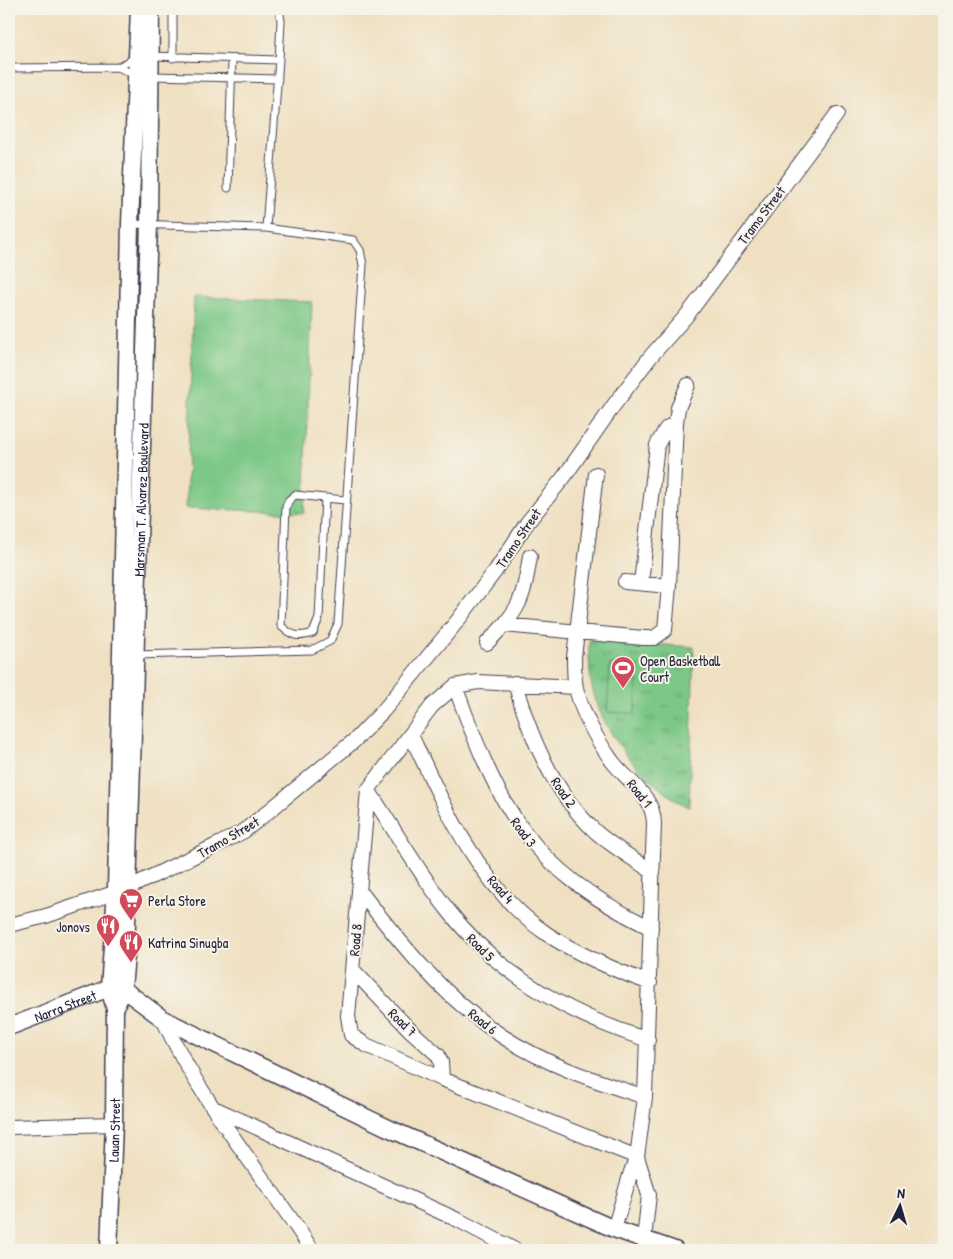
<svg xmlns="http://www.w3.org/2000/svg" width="953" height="1259" font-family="'Patrick Hand',sans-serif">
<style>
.grass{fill:url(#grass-tufts);stroke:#507561}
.garden{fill:#7dc887;stroke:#507561}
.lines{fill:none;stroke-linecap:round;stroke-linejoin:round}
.service-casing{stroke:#413e4f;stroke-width:9}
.minor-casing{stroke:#413e4f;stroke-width:16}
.tertiary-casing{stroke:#413e4f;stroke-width:19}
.service{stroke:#fff;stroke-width:7}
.minor{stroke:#fff;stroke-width:14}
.tertiary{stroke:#fff;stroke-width:16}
.labels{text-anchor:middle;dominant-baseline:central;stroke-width:4;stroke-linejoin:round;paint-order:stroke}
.street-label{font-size:14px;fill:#22223b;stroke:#f7f3e8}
.poi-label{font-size:14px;fill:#22223b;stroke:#f7f3e8;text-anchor:start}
</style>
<defs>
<pattern id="grass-tufts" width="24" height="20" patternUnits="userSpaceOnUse" patternTransform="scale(1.25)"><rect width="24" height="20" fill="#7dc887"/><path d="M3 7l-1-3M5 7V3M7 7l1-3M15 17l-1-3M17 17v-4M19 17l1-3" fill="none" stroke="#66a270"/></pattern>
</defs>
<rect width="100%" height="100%" fill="#f7f3e8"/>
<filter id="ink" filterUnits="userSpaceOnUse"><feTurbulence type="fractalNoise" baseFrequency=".02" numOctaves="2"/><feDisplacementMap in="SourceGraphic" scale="10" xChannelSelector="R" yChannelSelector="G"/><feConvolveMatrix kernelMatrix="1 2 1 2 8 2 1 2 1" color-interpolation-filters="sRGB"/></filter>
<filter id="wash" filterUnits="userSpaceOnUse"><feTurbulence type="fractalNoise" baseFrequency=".0096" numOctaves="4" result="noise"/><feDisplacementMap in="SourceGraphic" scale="20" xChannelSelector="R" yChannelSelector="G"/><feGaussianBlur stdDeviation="1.12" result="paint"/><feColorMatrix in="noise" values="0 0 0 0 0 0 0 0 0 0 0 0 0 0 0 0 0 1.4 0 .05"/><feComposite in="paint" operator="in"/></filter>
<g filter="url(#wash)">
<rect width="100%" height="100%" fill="#efe0c1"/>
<path class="grass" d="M589 640 694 647 689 807C646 786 602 734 592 687 589 671 589 656 589 640Z"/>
<path class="garden" d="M194 297 312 302 304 513 186 508Z
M610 664 638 666 635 714 607 712Z"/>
</g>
<g filter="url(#ink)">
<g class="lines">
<g class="service-casing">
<path id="service" d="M150 56 279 60
M173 58V9
M118 67 137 57
M9 68 118 67 135 75
M151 76 278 79
M228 188 232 59
M131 224 266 228 279 60 281 21 279 9
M325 498 319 618 313 633C298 638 292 636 281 626L286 507 289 500 295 495 345 500
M135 655 312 650 330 641 338 624 363 265 360 250 353 240 266 228"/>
</g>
<g class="minor-casing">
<path id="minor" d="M596 474 574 657C574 667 574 678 576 688 582 713 597 740 612 761 628 782 653 795 654 823L645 1097 637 1157 631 1172 614 1229
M625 582 669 586
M641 583 657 445 666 429 676 422
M504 625 643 638H654L665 630 669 586 676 422 678 408 688 385
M487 643C519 610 523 603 530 556
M515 683C530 738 554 793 596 832 613 847 634 859 653 872
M455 686C500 810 528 868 651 928
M576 687 478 682 455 686 432 706 368 790 348 1016 351 1035 366 1045 442 1079 637 1157
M411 735C444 806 480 889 547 934 579 955 614 970 650 983
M368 790C395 830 418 872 448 910 499 976 570 1015 648 1040
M359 890C401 944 444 998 502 1036 546 1065 596 1081 645 1097
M9 925 46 916 128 888 219 844 244 831 269 811 355 740 383 711 455 624 496 570 527 523 564 477 614 405 651 356 688 314 837 114
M353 970 409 1029 438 1055 441 1062 442 1079
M163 1019C201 1103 262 1173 312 1250
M214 1108 460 1221 515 1250
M9 1127 114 1124
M637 1157 649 1195 644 1239"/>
</g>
<g class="tertiary-casing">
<g id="tertiary">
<path d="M123 989 163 1019 386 1127 614 1229 675 1250"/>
<path id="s1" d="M115 1009 123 989 126 955 149 224 151 9"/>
<path id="s2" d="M9 1027 109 988 118 989"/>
<path id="s3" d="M109 1250 114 1124 115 1009 109 988 116 891 130 224 139 9"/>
</g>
</g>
<use href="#service" class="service"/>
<use href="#minor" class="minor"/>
<use href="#tertiary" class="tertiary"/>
</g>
</g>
<defs>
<g id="stadium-pin" transform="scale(1.25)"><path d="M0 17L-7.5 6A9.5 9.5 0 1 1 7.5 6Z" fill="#d1495b" stroke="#f7f3e8"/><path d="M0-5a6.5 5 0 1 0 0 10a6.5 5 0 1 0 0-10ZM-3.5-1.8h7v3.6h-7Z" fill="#fff"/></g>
<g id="supermarket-pin" transform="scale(1.25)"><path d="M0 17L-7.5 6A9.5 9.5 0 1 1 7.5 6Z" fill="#d1495b" stroke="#f7f3e8"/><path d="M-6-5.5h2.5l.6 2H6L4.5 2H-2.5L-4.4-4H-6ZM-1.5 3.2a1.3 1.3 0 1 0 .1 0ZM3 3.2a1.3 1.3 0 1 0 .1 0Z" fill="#fff"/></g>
<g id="restaurant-pin" transform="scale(1.25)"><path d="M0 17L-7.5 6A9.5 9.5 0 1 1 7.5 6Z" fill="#d1495b" stroke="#f7f3e8"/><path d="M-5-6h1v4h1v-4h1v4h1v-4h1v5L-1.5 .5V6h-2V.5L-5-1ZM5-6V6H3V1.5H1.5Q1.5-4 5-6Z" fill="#fff"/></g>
</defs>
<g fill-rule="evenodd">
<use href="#stadium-pin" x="623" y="668"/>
<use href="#supermarket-pin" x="131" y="900"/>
<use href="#restaurant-pin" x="108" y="926"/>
<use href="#restaurant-pin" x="131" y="942"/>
</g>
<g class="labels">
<g class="street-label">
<text transform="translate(761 215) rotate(-53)">Tramo Street</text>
<text stroke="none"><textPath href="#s1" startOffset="511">Marsman T. Alvarez Boulevard</textPath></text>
<text transform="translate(518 538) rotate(-56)">Tramo Street</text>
<text transform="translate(564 792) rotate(56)">Road 2</text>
<text transform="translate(640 793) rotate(51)">Road 1</text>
<text transform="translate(524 832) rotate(53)">Road 3</text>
<text transform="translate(228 837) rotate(-30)">Tramo Street</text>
<text transform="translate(501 889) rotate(49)">Road 4</text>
<text transform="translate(355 940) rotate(-85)">Road 8</text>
<text transform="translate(481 947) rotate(45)">Road 5</text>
<text stroke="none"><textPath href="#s2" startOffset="60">Narra Street</textPath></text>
<text transform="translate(483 1021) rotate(38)">Road 6</text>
<text transform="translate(403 1022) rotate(44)">Road 7</text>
<text stroke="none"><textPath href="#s3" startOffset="120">Lauan Street</textPath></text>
</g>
<g class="poi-label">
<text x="640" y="660">Open Basketball<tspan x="640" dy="16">Court</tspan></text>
<text x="148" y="900">Perla Store</text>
<text x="90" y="926" text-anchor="end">Jonovs</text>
<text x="148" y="942">Katrina Sinugba</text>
</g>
</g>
<rect width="953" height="1259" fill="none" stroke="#f7f3e8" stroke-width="30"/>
<g transform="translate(900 1206) rotate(5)" stroke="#f7f3e8" stroke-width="4" paint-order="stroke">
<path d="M0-4L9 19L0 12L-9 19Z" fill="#22223b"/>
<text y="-8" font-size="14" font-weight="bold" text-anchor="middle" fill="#22223b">N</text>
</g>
</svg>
